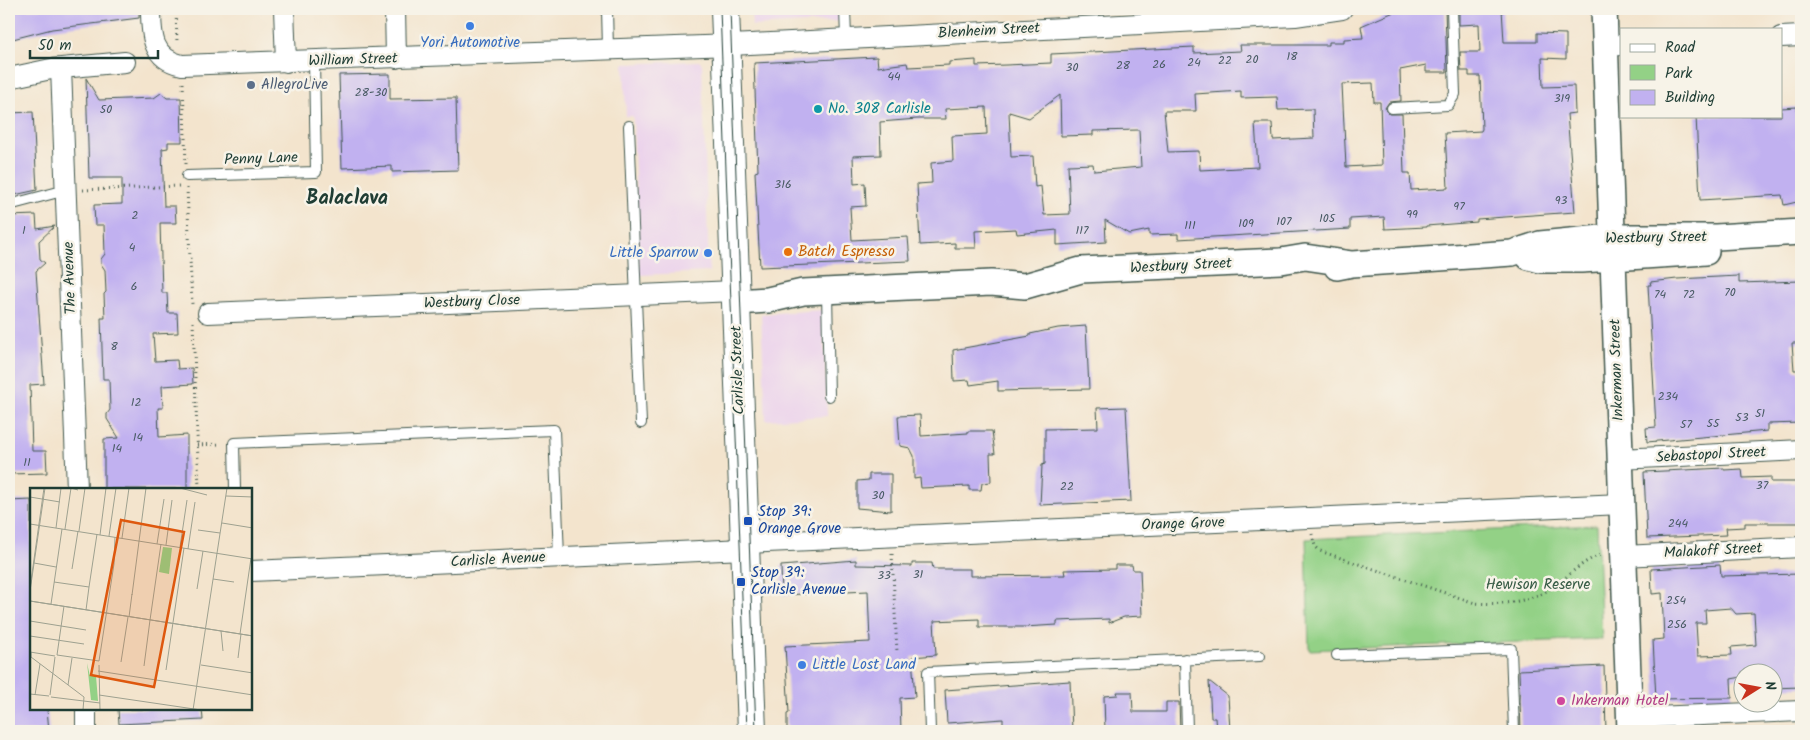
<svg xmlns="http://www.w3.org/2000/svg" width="1810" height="740" font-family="Kalam,sans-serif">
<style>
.built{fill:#ebd1ec}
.green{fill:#93d186;stroke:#59875d}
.building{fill:#c1b1f0;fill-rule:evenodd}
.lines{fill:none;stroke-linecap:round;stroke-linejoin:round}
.service-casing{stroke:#3f564b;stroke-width:12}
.minor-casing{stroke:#3f564b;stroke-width:22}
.tertiary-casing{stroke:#3f564b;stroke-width:28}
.secondary-casing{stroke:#3f564b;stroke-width:30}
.path{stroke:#3f564b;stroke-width:3;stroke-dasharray:1 4;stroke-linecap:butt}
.service{stroke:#fff;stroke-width:10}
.minor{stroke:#fff;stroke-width:20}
.tertiary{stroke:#fff;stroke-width:25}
.secondary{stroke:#fff;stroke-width:28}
.tram{stroke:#1f3d34;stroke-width:1}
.shop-dot{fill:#3f7fe0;stroke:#f7f3e8;stroke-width:2}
.service-dot{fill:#5c6f8a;stroke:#f7f3e8;stroke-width:2}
.culture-dot{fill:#0f9aa8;stroke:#f7f3e8;stroke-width:2}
.food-dot{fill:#e8710a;stroke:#f7f3e8;stroke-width:2}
.transit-dot{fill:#1a4fb4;stroke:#f7f3e8;stroke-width:2}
.hotel-dot{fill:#d1479c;stroke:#f7f3e8;stroke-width:2}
.labels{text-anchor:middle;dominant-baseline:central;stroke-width:5;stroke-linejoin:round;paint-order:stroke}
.number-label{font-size:12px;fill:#485a63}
.street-label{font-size:15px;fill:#1f3d34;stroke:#f7f3e8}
.shop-label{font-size:15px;fill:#366cbe;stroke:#f7f3e8}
.service-label{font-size:15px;fill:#4e5e75;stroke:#f7f3e8;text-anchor:start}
.culture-label{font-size:15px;fill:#0d838f;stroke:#f7f3e8;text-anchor:start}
.food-label{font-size:15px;fill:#c56008;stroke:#f7f3e8;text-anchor:start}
.transit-label{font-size:15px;fill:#164399;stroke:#f7f3e8;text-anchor:start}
.park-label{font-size:15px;fill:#365b44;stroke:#f7f3e8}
.hotel-label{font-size:15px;fill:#b23c85;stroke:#f7f3e8;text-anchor:start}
.district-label{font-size:20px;font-weight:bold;fill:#1f3d34;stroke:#f7f3e8}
.inset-road{fill:none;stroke:#9ea190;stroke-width:1}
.view{fill:#de580e;fill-opacity:0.15;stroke:#de580e;stroke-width:2.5}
.inset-edge{fill:none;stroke:#1f3d34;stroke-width:2.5}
</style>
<rect width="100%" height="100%" fill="#f7f3e8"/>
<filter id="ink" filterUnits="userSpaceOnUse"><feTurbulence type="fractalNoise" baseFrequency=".02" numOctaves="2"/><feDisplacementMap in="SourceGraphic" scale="10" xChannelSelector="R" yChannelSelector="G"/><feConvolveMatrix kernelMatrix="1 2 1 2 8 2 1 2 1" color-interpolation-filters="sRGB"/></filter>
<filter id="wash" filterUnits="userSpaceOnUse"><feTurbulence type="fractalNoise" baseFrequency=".0096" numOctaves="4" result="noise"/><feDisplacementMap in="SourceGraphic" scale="20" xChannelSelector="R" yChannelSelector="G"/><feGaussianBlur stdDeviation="1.12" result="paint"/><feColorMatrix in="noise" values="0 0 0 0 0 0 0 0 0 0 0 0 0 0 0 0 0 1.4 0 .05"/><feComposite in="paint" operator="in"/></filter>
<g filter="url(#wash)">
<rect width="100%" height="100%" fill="#f3e4cd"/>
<path class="built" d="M751 9H840L841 21 752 26Z
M699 61 702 64 709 272 639 275 633 116H626L624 64Z
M823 310 827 416 766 420 761 314Z"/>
<path class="green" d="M1597 525 1602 639 1309 650 1306 539Z"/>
<g id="blocks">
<path class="building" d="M9 9H139V18L52 29 9 40Z
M1401 9H1445L1447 72H1426V65L1400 70 1401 101 1389 102 1385 108 1389 114H1402L1404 173H1410L1411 190 1448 188 1445 133 1481 131 1482 129 1480 76H1469V71H1461L1460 52H1480L1479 24 1459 25V9H1502L1504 42H1537V33L1566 34V59L1542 58 1543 87 1574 86 1575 113 1567 114 1575 212 1477 219V222L1426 226V227L1385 229 1384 217 1350 219V229L1178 239V234L1149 235V230L1129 234 1105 220 1106 242 1057 245V230L1017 234 1016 229 975 231 976 248H955V243L920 245 917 184 932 183 931 163 953 161 952 136 987 134 986 107 945 109 946 119H917L880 122 881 155 853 156 854 184 865 183 866 206 850 207 852 240 908 237 910 261 760 267 755 172 758 171 754 63 877 57 878 67 907 63 908 67 949 65V62L976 60V66L1006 65 1051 63V54L1194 47V53L1241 51 1240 45H1329V42H1344V39L1363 38 1361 26ZM1373 83 1374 102H1380L1382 165 1346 167 1342 84ZM1241 91V98L1277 97 1278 110 1313 109 1314 138 1273 140 1272 123H1255L1258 167 1200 170 1199 151 1168 152 1164 111H1196L1195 94ZM1060 95 1061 136 1093 135V131L1139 130 1141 167 1094 171 1093 164 1068 165 1070 214 1044 215 1041 186 1035 187 1033 156 1011 157 1009 112 1029 118Z
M390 74V99L456 98 458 170 392 172V166L342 168 339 75Z
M86 78 99 100 154 98 161 93 167 98H181L182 142H168V148L162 149 164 206H175L176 223H160L162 293H167L168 313H177L178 333 153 334 155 361 177 360 178 369 192 368 193 384 162 386 163 408H158L159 437 187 435V489H104V439L119 438 107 419V414L110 410 109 379H103L101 318H105L104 294 106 292 105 270 101 264V259L105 254 104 225H95L94 205 122 204V178H89Z
M1797 107 1798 116H1801V201L1784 205 1782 195 1700 200 1696 116H1781V108Z
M33 112 37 190 10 196 9 113Z
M36 215 37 229 55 226 39 241 40 259 45 263 36 271 44 384 30 385 32 451H46L47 473 9 474V216Z
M1739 276V283L1801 281V343H1792L1794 370H1799L1801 423 1767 424V431L1647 442 1646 428 1656 427 1648 285H1651L1650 282 1677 279Z
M1086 326 1089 389 998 391V381L970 385 969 380 954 381 953 350 1030 336V334L1058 328Z
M1126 407 1131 501 1040 505 1042 465 1045 464V429L1098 428 1097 408Z
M920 415 921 436 968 433V431H992L995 454H990L991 482 982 483 981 490H969V486L921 488 920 478 914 479V456L910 448 900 446 898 416Z
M1724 468V470L1742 469 1743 478 1771 477V482H1801V523H1745V527L1726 528 1727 535 1647 538 1644 472Z
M869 474H891V511L857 508V481L869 480Z
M31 500V709H47L49 731H9V501Z
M856 560V565L912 566V563H932L933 569H970V576L1065 575 1064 570 1115 569V565H1132L1133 570H1140L1142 616 1124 617 1109 623V619L1057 621V625L1024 627H979V619L934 621 936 655 912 657 915 697 900 698 901 731H787V714L789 713 785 646 870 642 868 591 782 595 781 566Z
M1720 565 1721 576 1801 574V619H1799L1801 687 1772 688V672H1742V677L1731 679 1732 698 1656 699 1653 640 1664 639 1662 593 1652 594 1651 569ZM1731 608 1736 614 1754 613 1756 645 1731 647 1732 655 1698 656 1696 623H1706L1705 610Z
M1604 666 1606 731H1521L1519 670Z
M1070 681 1072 731H1003V719L947 723 945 690Z
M1209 681 1228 696 1230 731H1216L1215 718H1211Z
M1117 692H1132L1133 712H1166V702H1179L1180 731H1105L1104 696 1118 695Z
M118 709H202L203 720 119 724Z"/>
</g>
</g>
<g filter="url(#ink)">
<use href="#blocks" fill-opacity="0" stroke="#3f564b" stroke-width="1"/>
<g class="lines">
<g class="service-casing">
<path id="service" d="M607 9 608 49
M845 9 846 38
M1392 108 1448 105 1455 94 1452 9
M629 126 641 423
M187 176 316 172 314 61
M9 205 66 190
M827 292 829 396
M235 489 234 443 554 430 559 557
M1337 655 1511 649 1514 731
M1185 659 1187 731
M930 731 928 672 1260 656"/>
</g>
<g class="minor-casing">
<path id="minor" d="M151 9C151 35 152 59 182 65L731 45 1295 16 1342 9
M284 9 286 62
M395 9 396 58
M1781 37 1801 36
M1606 46 1621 45
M61 68 77 489
M9 78 51 69 125 62
M208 313 735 291
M1620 459 1801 450
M745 543 1622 504
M1624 556 1801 547
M251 571 745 549
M86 709V731
M1630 718 1801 711"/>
</g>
<g class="tertiary-casing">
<path id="tertiary" d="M1604 9 1630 731
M1529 257 1540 260H1581L1706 252
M1337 267 1352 264 1512 253 1540 244 1612 237H1716L1801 232
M736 302 768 300 803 292 991 283 1025 286 1081 270 1281 261 1305 257 1352 264"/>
</g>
<g class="secondary-casing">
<path id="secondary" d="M725 9 752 731"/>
</g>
<path class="path" d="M176 9 177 43
M183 83 186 164
M187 188 192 304
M83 190 179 186
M193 322 199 489
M197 445 221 444
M1312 534 1315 546 1320 551 1475 603C1504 605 1532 602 1556 585 1571 574 1582 561 1601 555
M892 554 897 652"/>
<use href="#service" class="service"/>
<use href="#minor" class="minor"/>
<use href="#tertiary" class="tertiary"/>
<use href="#secondary" class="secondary"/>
<path class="tram" d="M720 9 747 731
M730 9 756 731"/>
</g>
</g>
<g class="shop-dot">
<circle cx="470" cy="26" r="5"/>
<circle cx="708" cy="253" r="5"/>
<circle cx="802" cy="665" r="5"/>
</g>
<circle class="service-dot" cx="251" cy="85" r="5"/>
<circle class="culture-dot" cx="818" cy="109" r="5"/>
<circle class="food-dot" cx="788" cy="252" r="5"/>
<g class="transit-dot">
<rect x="743" y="516" width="10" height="10" rx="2.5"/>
<rect x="736" y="577" width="10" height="10" rx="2.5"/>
</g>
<circle class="hotel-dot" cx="1561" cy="701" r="5"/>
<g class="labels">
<g class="number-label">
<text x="1292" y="56">18</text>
<text x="1252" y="59">20</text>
<text x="1225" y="60">22</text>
<text x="1194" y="62">24</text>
<text x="1159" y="64">26</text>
<text x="1123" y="65">28</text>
<text x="1072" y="67">30</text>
<text x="894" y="76">44</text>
<text x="371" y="92">28-30</text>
<text x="1562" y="98">319</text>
<text x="106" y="109">50</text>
<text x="783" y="184">316</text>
<text x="1561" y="200">93</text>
<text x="1459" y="206">97</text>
<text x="1412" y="214">99</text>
<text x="135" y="215">2</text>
<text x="1327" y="218">105</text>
<text x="1284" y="221">107</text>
<text x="1246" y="223">109</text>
<text x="1190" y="225">111</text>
<text x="24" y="230">1</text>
<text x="1082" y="230">117</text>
<text x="132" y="247">4</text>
<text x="134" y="286">6</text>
<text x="1730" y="292">70</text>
<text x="1660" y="294">74</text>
<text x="1689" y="294">72</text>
<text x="114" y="346">8</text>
<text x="1668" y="396">234</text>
<text x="136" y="402">12</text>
<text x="1760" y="413">51</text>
<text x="1742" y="417">53</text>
<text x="1713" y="423">55</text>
<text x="1686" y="424">57</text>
<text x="138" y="437">14</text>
<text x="117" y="448">14</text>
<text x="27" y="462">11</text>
<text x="1762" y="485">37</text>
<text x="1067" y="486">22</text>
<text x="878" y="495">30</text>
<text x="1678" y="523">244</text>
<text x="918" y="574">31</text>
<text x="884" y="575">33</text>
<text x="1676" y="600">254</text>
<text x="1677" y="624">256</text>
</g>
<g class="street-label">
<text transform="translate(989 31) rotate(-3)">Blenheim Street</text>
<text transform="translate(353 60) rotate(-2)">William Street</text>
<text transform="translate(261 159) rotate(-2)">Penny Lane</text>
<text transform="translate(1656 238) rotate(-1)">Westbury Street</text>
<text transform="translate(1181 266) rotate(-3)">Westbury Street</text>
<text transform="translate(70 278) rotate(-92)">The Avenue</text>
<text transform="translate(472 302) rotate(-2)">Westbury Close</text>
<text transform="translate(738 370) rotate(-92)">Carlisle Street</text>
<text transform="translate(1617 370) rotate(-92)">Inkerman Street</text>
<text transform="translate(1711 455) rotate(-3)">Sebastopol Street</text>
<text transform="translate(1183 524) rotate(-2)">Orange Grove</text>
<text transform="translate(1713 551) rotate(-3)">Malakoff Street</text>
<text transform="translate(498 560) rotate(-3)">Carlisle Avenue</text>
</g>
<g class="shop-label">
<text x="470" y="43">Yori Automotive</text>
<text x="698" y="253" text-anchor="end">Little Sparrow</text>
<text x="812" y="665" text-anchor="start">Little Lost Land</text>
</g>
<g class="service-label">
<text x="261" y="85">AllegroLive</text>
</g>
<g class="culture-label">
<text x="828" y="109">No. 308 Carlisle</text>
</g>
<g class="food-label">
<text x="798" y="252">Batch Espresso</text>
</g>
<g class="transit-label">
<text x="758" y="512">Stop 39:<tspan x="758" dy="17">Orange Grove</tspan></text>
<text x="751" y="573">Stop 39:<tspan x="751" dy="17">Carlisle Avenue</tspan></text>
</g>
<g class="park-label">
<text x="1538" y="585">Hewison Reserve</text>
</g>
<g class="hotel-label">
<text x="1571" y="701">Inkerman Hotel</text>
</g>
<g class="district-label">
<text x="347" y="199">Balaclava</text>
</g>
</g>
<g transform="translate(30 488)">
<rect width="222" height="222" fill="#f3e4cd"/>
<path d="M133 59 142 60 139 86 129 84ZM57 175 60 188H66L68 213 61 212Z" fill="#93d186"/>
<path class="inset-road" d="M150 0 177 7M196 8 223 9M0 9 30 14M192 35 223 40M0 36 223 71M26 40 31 0M35 41 41 0 48 2M168 42 190 45M49 43 55 0M70 47 76 0M79 48 86 0M92 50 99 0M127 56 134 11M136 57 142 12M150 59 157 12M158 61 165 14M4 75 26 79M42 81 48 43M183 91 204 94M24 94 59 99 56 122M59 99 67 46M0 100 14 0M167 101 173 63M0 103 15 0M102 107 116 0M0 113 223 148M0 113 223 148M21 116 32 41M99 129 102 106M120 132 131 56M0 133 56 142M191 143 193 163M210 146 221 70M0 148 54 156M0 164 25 168M1 164V169L54 209 53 222M27 167 69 173 84 76 85 49M27 167 34 118M208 170 211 146M91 174 98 129M69 177 70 222M171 177 223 185M114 178 120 132M136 182 154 60M68 183 223 207M38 197 42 170M0 206 19 208M5 207 10 176M20 207 25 169M69 207 171 222M21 209 70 215M163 222 197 0"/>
<path class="view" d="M91 32 154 44 124 199 61 187Z"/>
<rect width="222" height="222" class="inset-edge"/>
</g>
<rect width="1810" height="740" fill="none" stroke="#f7f3e8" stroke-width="30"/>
<rect x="1620" y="28" width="162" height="90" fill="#f7f3e8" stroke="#a1aaa0"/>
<rect x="1630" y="44" width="25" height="8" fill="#ffffff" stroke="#a1aaa0"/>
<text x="1665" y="52" font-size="15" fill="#1f3d34">Road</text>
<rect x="1630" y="65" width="25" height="15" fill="#93d186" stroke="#a1aaa0"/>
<text x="1665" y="78" font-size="15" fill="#1f3d34">Park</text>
<rect x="1630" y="90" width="25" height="15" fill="#c1b1f0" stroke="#a1aaa0"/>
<text x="1665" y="102" font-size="15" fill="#1f3d34">Building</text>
<g transform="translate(1758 688) rotate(79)"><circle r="24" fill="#f7f3e8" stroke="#a1aaa0"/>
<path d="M0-4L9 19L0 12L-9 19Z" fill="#c8321e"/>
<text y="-8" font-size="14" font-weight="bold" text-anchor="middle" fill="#1f3d34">N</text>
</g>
<path d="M30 50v8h128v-8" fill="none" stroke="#1f3d34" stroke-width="2.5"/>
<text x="38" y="50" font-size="15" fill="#1f3d34" stroke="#f7f3e8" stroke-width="4" paint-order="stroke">50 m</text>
</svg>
